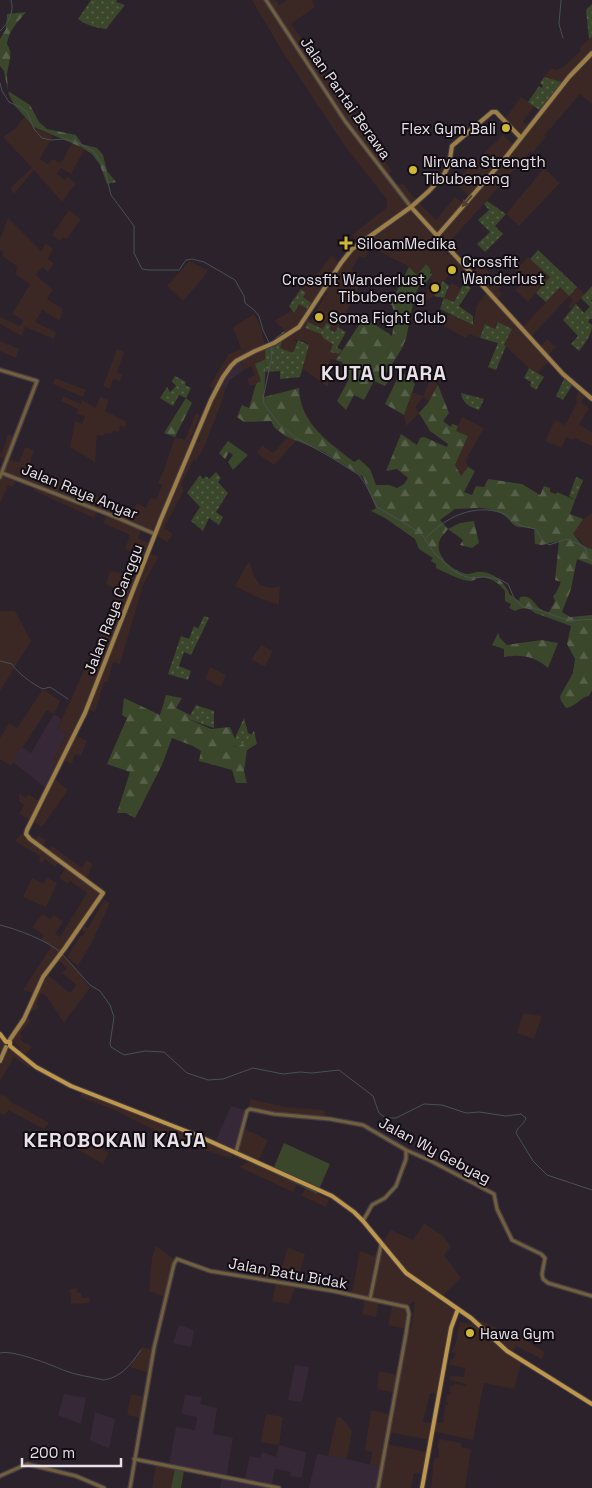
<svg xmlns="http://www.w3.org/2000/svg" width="592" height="1488" font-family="'Space Grotesk',sans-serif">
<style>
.commercial{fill:#3b2724;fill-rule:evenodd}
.built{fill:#372837}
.education{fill:#3b2823}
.grass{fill:url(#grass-dots)}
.forest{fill:url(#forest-firs);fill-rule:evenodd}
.park{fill:#3b472b}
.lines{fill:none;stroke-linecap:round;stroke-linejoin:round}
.stream{stroke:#475156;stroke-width:1}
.tertiary-casing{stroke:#453d46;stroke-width:5.5}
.secondary-casing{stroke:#453d46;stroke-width:6}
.primary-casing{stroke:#453d46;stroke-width:6}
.tertiary{stroke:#725f3c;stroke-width:3}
.secondary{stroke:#9d7f45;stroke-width:4}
.primary{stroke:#be974a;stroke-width:4}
.oneway{fill:#504029}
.poi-dot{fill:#d1b736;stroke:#110d12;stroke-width:2}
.labels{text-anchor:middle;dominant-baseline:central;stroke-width:4;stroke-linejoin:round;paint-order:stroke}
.street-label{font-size:15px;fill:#e8e1e8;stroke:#110d12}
.poi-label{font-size:15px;fill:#e8e1e8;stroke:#110d12;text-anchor:start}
.district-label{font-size:20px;font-weight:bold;letter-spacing:1px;fill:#e8e1e8;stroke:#110d12}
</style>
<defs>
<pattern id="grass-dots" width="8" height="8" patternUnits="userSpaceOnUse" patternTransform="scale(1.25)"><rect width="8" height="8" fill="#3b472b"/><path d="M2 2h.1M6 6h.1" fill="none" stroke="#57614a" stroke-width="1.8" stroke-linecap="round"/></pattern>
<pattern id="forest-firs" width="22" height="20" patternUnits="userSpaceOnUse" patternTransform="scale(1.25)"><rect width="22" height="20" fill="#3b472b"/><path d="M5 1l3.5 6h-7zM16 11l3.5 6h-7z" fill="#57614a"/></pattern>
</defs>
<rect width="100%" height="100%" fill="#2b222c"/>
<path class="commercial" d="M252 0H276L279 5 287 0H312L315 7 291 24 309 48 327 77 378 153 392 171 387 175 396 188 401 184 405 185 412 196 419 200 421 205 436 220 455 197 464 204 470 197 454 182 503 135 516 147 522 140 502 123 521 97 534 106 523 122 531 128 562 82 544 77 551 68 556 70 563 67 581 51 579 48 592 37V104L580 94 532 150 446 246 444 245 441 248 448 255 452 251 467 268 461 274 455 268 440 285 434 296 427 300 420 302 418 298 421 296H425L433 280 430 279 433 274 426 264 417 275 409 267 371 247 365 258 359 256 351 270 364 277 336 332 329 329 326 323 323 329 309 322 333 344 330 352 339 354 336 360 330 359 328 387 306 371 302 370 309 344 301 340H291L297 342 293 353 279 348 285 330 274 321 291 311 294 313 299 304 310 310 305 317 311 320 327 292 322 289 313 304 303 297 306 293 301 289V288L304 285 313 279 332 255 339 263 358 244 352 235 387 207V200L342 142 282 51Z
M25 116 34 127 53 136 40 159 48 164 52 159 61 163 72 143 85 149 71 174 61 168 57 174 65 180 68 177 76 183 62 202 34 170 14 194 10 188 32 168 3 137 16 128Z
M544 168 560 183 519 226 506 214Z
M69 210 81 219 67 239 63 237 60 241 52 235Z
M8 218 41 251 46 243 53 249 48 259 54 264 48 272 42 267 36 275 53 290 47 299 63 309 60 321 42 310 35 322 56 332 54 339 25 327 22 336 0 324V317L20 326 23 320 12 314 30 284 15 274 18 267 2 256 3 252 0 250V239Z
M528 257 550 277 528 302 515 290 525 280 515 271Z
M189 261 208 270 203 278 183 301 167 286Z
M480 264 493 276 496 273 506 281 498 290 502 294 499 298 495 294 492 296 521 329 560 287 569 296 577 287 585 294 571 309 568 306 573 300 569 296 530 338 539 348 547 339 556 347 547 357 550 360 538 373 529 368 504 345 512 329 498 322 495 329 486 324 480 338 469 334 466 338 443 326 449 314 473 325 476 307 488 290 472 273Z
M451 283 461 288 454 302 444 298Z
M254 314 261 327 265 347 266 359 255 364 262 382 250 386 247 379 255 375 251 366 244 370 239 358 218 384 226 388 221 404 204 447 196 461 194 459 181 485 184 490 164 528 173 534 167 542 154 534 141 529 138 538 150 544 146 552 158 557 143 585 120 664 113 662 108 682H104L95 712 84 708 73 734 87 741 81 756 75 754 72 764 62 760 53 777 68 790 42 827 19 814 24 805 19 801V793L26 798 28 794 39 801 53 777V761L66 734 57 730 120 591 106 584 110 571 117 572 136 578 145 555 125 549 130 535 103 523 107 514 97 510 94 518 34 491 36 483 18 476 13 487 8 485 0 504V477L6 459 0 457V453H2L8 434 14 437 7 459 19 462 25 447 34 450 29 465 55 480 133 511 137 503 146 508 151 497 156 500 162 485 158 483 165 467 175 437 185 440 196 413 200 415 189 443 191 445 188 452 191 455 197 442 198 443 200 439 195 436 215 388 209 387 229 354 241 349 233 327Z
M0 341 19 349 16 358 0 351Z
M117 349 124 352 117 373 122 374 120 381 113 379 110 389 103 386Z
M431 377 438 385 433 395 429 401 423 397 415 408 419 413 406 426 404 415 412 392 423 396Z
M55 378 86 390 83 397 53 384Z
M580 390 592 400 585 396 581 402 589 408 579 425 592 432V446L574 438 573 440 566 437 562 448 545 441 555 420 565 425 578 401 575 398Z
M63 396 81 404 82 400 96 408 100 397 109 400 105 411 127 422 126 427 120 426 119 432 113 431 112 434 105 433 104 436 97 435 95 462 70 447 75 421 82 424 85 416 77 414 78 409 61 401Z
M462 417 484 428 466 460 468 467 461 477 455 465 468 436 456 431Z
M288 437 297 440 274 465 257 453 262 445 273 453Z
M592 513V549L583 546 580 540 572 534 583 519Z
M249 561 254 576 260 585 271 588 280 586 279 605 259 598 235 586Z
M0 611H15L31 641 0 691Z
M261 645 273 651 265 666 251 660Z
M210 667 226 675 221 687 205 679Z
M43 689 60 701 54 714 47 710 11 766 0 759V738L9 723 17 728Z
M21 834 34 843 38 835 46 840 42 847 49 851 52 846 82 868 86 860 93 864 86 880 102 890 83 926 88 928 104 900 110 903 92 942 78 966 67 957 80 936H83L85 932 81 929 62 955 75 967 90 988 64 1023 47 997 41 993 36 1005 39 1006 37 1010 34 1009 32 1012 26 1009 32 993 23 990 51 947 41 940 44 935 32 927 43 914 50 919 54 915 63 922 55 934 60 937 87 893 70 881 68 884 59 878 66 867 59 862 55 867 45 859 42 863 39 861 40 856 15 841ZM56 958 67 968 62 973 76 985 70 993 44 972Z
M523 1013 542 1016 534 1039 517 1033Z
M24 1015 31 1020 20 1034 22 1036 20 1039 25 1044 26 1042 32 1047 23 1058 33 1065 29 1068 14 1057 0 1082V1058L2 1053 0 1052V1033L6 1043 17 1053 21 1049 12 1041 16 1036 13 1033Z
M82 1091 162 1122 214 1145 232 1155 231 1158 180 1143 112 1109 80 1097Z
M250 1099 285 1107 324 1110 328 1120 276 1116 248 1111Z
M13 1103 25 1109 49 1123 44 1129 8 1110Z
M66 1131 109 1153 103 1164 61 1140Z
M248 1162 257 1164 297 1184 293 1192 239 1167Z
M305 1188 329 1199 326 1207 302 1196Z
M424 1223 443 1236 451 1247 444 1255 461 1278 443 1295 460 1307 450 1325 436 1394 430 1393 423 1422 443 1423 445 1405 449 1404 446 1402 447 1394 451 1395V1392L449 1391 450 1385 454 1386V1384L467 1386 466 1384 449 1380 450 1376 464 1377 465 1368 449 1365 451 1359H453L455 1356V1353L451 1352 455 1345 460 1322 471 1324 477 1320 482 1321 495 1327 507 1340 513 1333 545 1352 542 1359 516 1346 513 1354 522 1360 514 1389 484 1383 473 1440 431 1431 430 1440 388 1432 386 1444 427 1452 421 1474 414 1473 411 1488H376L380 1467 370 1465 372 1452 365 1451 371 1410 390 1414 394 1393 377 1389 379 1371 398 1375 406 1329 388 1325 392 1306 351 1296 360 1251 374 1256 391 1230 413 1240ZM415 1301 411 1329 406 1328V1307Z
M156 1246 177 1261 167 1298 149 1291 152 1257Z
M259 1269 280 1273 276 1283 296 1286 289 1304 272 1301 276 1283 253 1279Z
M77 1288V1293H81L82 1298 89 1297 90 1303 71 1304 70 1289Z
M266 1414 283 1417 279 1445 261 1442Z
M337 1417 342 1418 352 1431 347 1459 328 1456Z
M439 1439 461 1443V1447L471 1449 465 1488H431L434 1458 439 1457V1449L437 1448Z
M156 1465 175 1468 171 1488H152Z"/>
<path class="built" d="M238 358 244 370 230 380 226 388 217 383 232 362Z
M54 714 62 719 57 729 66 734 53 761V777L47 789 13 762 22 747 31 753Z
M231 1106 248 1111 232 1155 214 1145Z
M179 1325 194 1330 191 1347 173 1343Z
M295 1365 309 1367 302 1402 288 1400Z
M64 1394 86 1398 81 1424 58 1415Z
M185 1395 202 1397 200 1404 217 1408 213 1434 233 1438 226 1478 244 1481 250 1456 260 1458 262 1452 276 1457 279 1445 306 1452 302 1478 290 1476 291 1472 275 1469 271 1488H220L222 1478 169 1466 176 1427 195 1430 197 1417 182 1414Z
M95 1412 115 1419 109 1449 90 1440Z
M317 1454 347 1459 380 1467 376 1488H309Z"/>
<path class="education" d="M532 127 546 137 533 152 522 141Z
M32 878 44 884 47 878 57 883 46 907 23 897Z
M0 1095 6 1096 13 1103 5 1115 0 1113Z
M243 1128 268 1140 257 1164 248 1162 232 1155Z
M288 1248 305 1254 298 1278 280 1273Z
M365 1299 379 1302 376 1317 362 1314Z
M142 1347 154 1350 149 1373 130 1367Z
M131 1394 145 1397 141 1418 127 1415Z"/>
<path class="grass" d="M91 0H117L116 2 125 5 106 29C96 28 86 25 78 19Z
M592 4V37L589 39 586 10Z
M544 77 562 82 542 112 528 102 539 86 542 88 543 86 540 83Z
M487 201 506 214 495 226 503 234 485 252 477 244 490 232 478 220 489 210 484 204Z
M538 250 577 287 569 296 560 287 546 302 536 293 550 277 530 259Z
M443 281 449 286 444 298 454 302 464 283 471 288 459 306 473 316V325L440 309 444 298 434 296Z
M592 286V299L591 301 592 302V319H590L588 322 592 325C592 334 585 344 579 351L571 344 578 336 563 320 576 304 584 313 590 307 581 298Z
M301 289 306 293 303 297 313 304 310 310 299 304 294 313 289 306Z
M308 322 323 329 326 323 331 325 329 329 335 332 338 327 346 332 337 348 342 350 339 354 330 352 333 344 324 339 321 334 305 328Z
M498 322 512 329 504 345 506 346 496 370 488 367 498 343 480 338 485 324 495 329Z
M285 330 280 348 293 353 298 340 309 345 300 377 280 379V371L266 372 265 347Z
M529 368 544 377 536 390 530 386 531 382 524 378Z
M175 376 186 382 185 385 191 388 186 398 179 395 173 406 160 398 167 387 170 392 176 386 172 381Z
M565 377 573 384 563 400 556 396Z
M461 393 484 399 479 410C470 407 462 403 461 393Z
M216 472 221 478 218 482 228 493 216 512 223 517 219 525 209 518 203 531 191 521 200 507 187 493 200 475 203 479 206 476 209 479Z
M576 477 583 480 575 500 569 496Z
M204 616 209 618 191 655 184 652 179 666 191 671 188 680 168 674 181 636 189 639 194 626 198 629Z
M196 705 214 711V728L188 719Z
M244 718 248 733 252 735C247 742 240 747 231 747Z"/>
<path class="forest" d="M26 12C17 23 9 30 7 44 14 55 8 63 7 75 7 81 8 86 8 91L30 105 39 122 47 129 76 135 82 144 97 148 103 155 107 171 116 182 107 184 100 165 92 154 81 147 34 127 15 106 9 95 4 71 0 66V39L6 29 7 14Z
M395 294 413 303 406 339 401 350 385 375 390 378 385 386 374 381 364 400 354 395 346 410 337 401 349 379 342 362 336 360 364 317 392 336 395 316 392 305 390 304Z
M266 359 264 397 299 388C300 424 329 442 354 462L359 459 370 469 376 485H389L397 488 404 484 408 478 397 469 386 471 401 434 417 445 420 438 424 437 447 447 448 444 430 431 419 413 428 403 438 385 449 413 443 421 451 427 452 424 458 426 456 431 468 436 455 465 461 476 468 467 475 471 464 492 472 495 476 486 484 487 488 479 522 484 540 495 544 486 550 488V492L556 494 557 492 575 500 570 514 583 519 573 534 583 546 592 549V565L577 559 571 589 562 612 570 617 592 615V690L589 696C580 697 576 707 566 708L561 701 560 696 573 673 575 659 567 644 571 626 535 613C528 607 523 607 515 611L509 608 511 604 505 601V591C500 584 491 578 482 577 478 577 474 581 470 581 462 581 444 572 436 568V564L431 561 433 558 419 549 415 539 385 518 371 511 376 508 363 477 324 452 285 436 274 427 271 421 244 422 237 417 242 405 249 408 256 384 261 381 255 364ZM477 508C487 508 497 510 505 516 510 520 512 525 518 527 524 528 529 527 534 529L535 544 542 545 559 541 555 580 561 582 556 593 553 596 555 601 549 612C535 612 535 593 520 597L519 601 510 595C506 584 495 573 482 572 475 571 470 576 463 573 450 569 436 556 439 542 440 538 445 533 448 529L463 540 460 545 472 548 479 543 474 521 460 523 448 529 440 520 455 509Z
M401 371 415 384 404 415 385 404Z
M186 398 192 403 175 437 164 433Z
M228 441 248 455 233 470 228 462 233 455 229 452 225 459 219 453Z
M498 633 500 638 507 645 542 640 558 643 548 668C535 656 520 654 504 657V649L492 645Z
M166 695 182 698 176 708 190 715 188 719 211 729 230 727 235 739 232 747C242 747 249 739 254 731L257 744 247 750 244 771 247 783H236L232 770 199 761 201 751 193 746 172 738 162 765 135 818 126 813H117L130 772 107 764 127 718 122 715 124 698 160 715Z"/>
<path class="park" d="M426 264 431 270 430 273 433 274 425 284 421 283 411 302 395 294 409 267 417 275Z
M284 1143 330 1164 317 1194 272 1172Z
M175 1468 184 1470 181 1488H171Z"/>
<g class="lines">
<path class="stream" d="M561 0 559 24 563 38
M0 31C8 24 15 11 11 0
M0 83 2 91 9 102 20 107 27 112 34 129 42 138 51 140 64 139 77 142 93 151 96 155 104 167 111 195 134 226V253L142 269 148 270H179L186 260 192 259 204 262 235 280 244 296 245 303 254 310 259 316 263 330 272 349 271 361 263 398 264 404 279 424 296 438 329 456 359 475 366 485 377 507 411 527 423 536 435 554 455 572 469 578 485 577 499 579 508 584 514 598 523 607C538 607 553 616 568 620 577 622 584 618 592 620
M426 538C444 518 474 503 502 513 509 516 512 520 518 524 523 527 531 528 536 529L542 540 549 545 567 539 585 547 588 558 592 562
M0 661 12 664C16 672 34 685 43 689L50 687 68 699
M0 925C17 929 48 941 60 952
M63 955 90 985 100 991 110 1005 114 1017 110 1044 111 1047 124 1055 145 1051 164 1052 187 1073 208 1080 223 1079 253 1068 283 1074 300 1072 312 1073 339 1070 373 1096 379 1113 386 1118H396L424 1104 442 1105 466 1113 479 1112 506 1116 521 1114 526 1118C524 1125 517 1127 516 1133L533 1161 547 1175 592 1190
M0 1353C11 1349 52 1365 63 1370 75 1375 91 1377 104 1380 122 1377 131 1364 141 1350"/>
<g class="tertiary-casing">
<path id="tertiary" d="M266 0 345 121 411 207
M0 370 37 381 0 477
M2 473 113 516 155 534
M236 1152 247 1111 250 1109 274 1114 330 1119 363 1125 406 1150 431 1161 494 1194 497 1209 512 1240 541 1254 545 1258 542 1274 543 1279 548 1283 592 1296
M363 1221 372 1205 385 1198 396 1186 406 1159V1150
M370 1299 381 1245
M134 1459 279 1488
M0 1476 27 1464 76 1476 104 1488
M130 1488 154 1348 174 1264 177 1259 210 1271 333 1291 407 1307 409 1314 406 1334 378 1488"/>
</g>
<g class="secondary-casing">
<path id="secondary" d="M411 207 563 374 592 399
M437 236 506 157 569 77 592 53
M9 1041 24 1019 43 977 65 948 103 893 30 839 26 834 27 830 85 713 161 519 211 400 223 377 231 366 236 361 255 351 274 343 299 327 341 263 352 249 411 207 429 191 443 176 449 165 452 146 492 112H496L521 138
M0 1061 6 1047"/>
</g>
<g class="primary-casing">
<path id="primary" d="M0 1034 6 1042H10V1046L36 1067 71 1086 196 1135 332 1196 354 1212 363 1221 406 1273 471 1318 507 1351 592 1404
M422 1488 451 1328 458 1309"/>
</g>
<use href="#tertiary" class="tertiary"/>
<use href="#secondary" class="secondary"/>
<use href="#primary" class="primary"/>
</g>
<defs><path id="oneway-solid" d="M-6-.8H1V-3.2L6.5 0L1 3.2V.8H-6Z" transform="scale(1.25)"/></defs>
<use class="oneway" href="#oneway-solid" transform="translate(467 201) rotate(131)"/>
<g class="poi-dot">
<circle cx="506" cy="128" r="5"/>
<circle cx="413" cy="170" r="5"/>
<path d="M343.5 235.5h5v5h5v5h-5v5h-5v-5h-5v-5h5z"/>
<circle cx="452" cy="270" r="5"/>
<circle cx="435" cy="288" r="5"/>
<circle cx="319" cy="317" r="5"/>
<circle cx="470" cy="1333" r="5"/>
</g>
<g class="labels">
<g class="street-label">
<text transform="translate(346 98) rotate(55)">Jalan Pantai Berawa</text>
<text transform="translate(80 491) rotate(22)">Jalan Raya Anyar</text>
<text transform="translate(113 609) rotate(-69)">Jalan Raya Canggu</text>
<text transform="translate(435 1150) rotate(28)">Jalan Wy Gebyag</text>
<text transform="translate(288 1273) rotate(10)">Jalan Batu Bidak</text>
</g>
<g class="poi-label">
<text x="496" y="128" text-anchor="end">Flex Gym Bali</text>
<text x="423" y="161">Nirvana Strength<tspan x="423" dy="17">Tibubeneng</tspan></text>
<text x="357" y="243">SiloamMedika</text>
<text x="462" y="261">Crossfit<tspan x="462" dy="17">Wanderlust</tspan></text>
<text x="425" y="279" text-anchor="end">Crossfit Wanderlust<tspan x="425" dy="17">Tibubeneng</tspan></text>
<text x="329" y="317">Soma Fight Club</text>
<text x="480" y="1333">Hawa Gym</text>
</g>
<g class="district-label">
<text x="384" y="373">KUTA UTARA</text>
<text x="115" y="1140">KEROBOKAN KAJA</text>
</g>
</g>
<path d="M22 1458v8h99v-8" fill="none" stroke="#e8e1e8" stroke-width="2.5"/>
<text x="30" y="1458" font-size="15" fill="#e8e1e8" stroke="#110d12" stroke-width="4" paint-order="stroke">200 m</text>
</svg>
